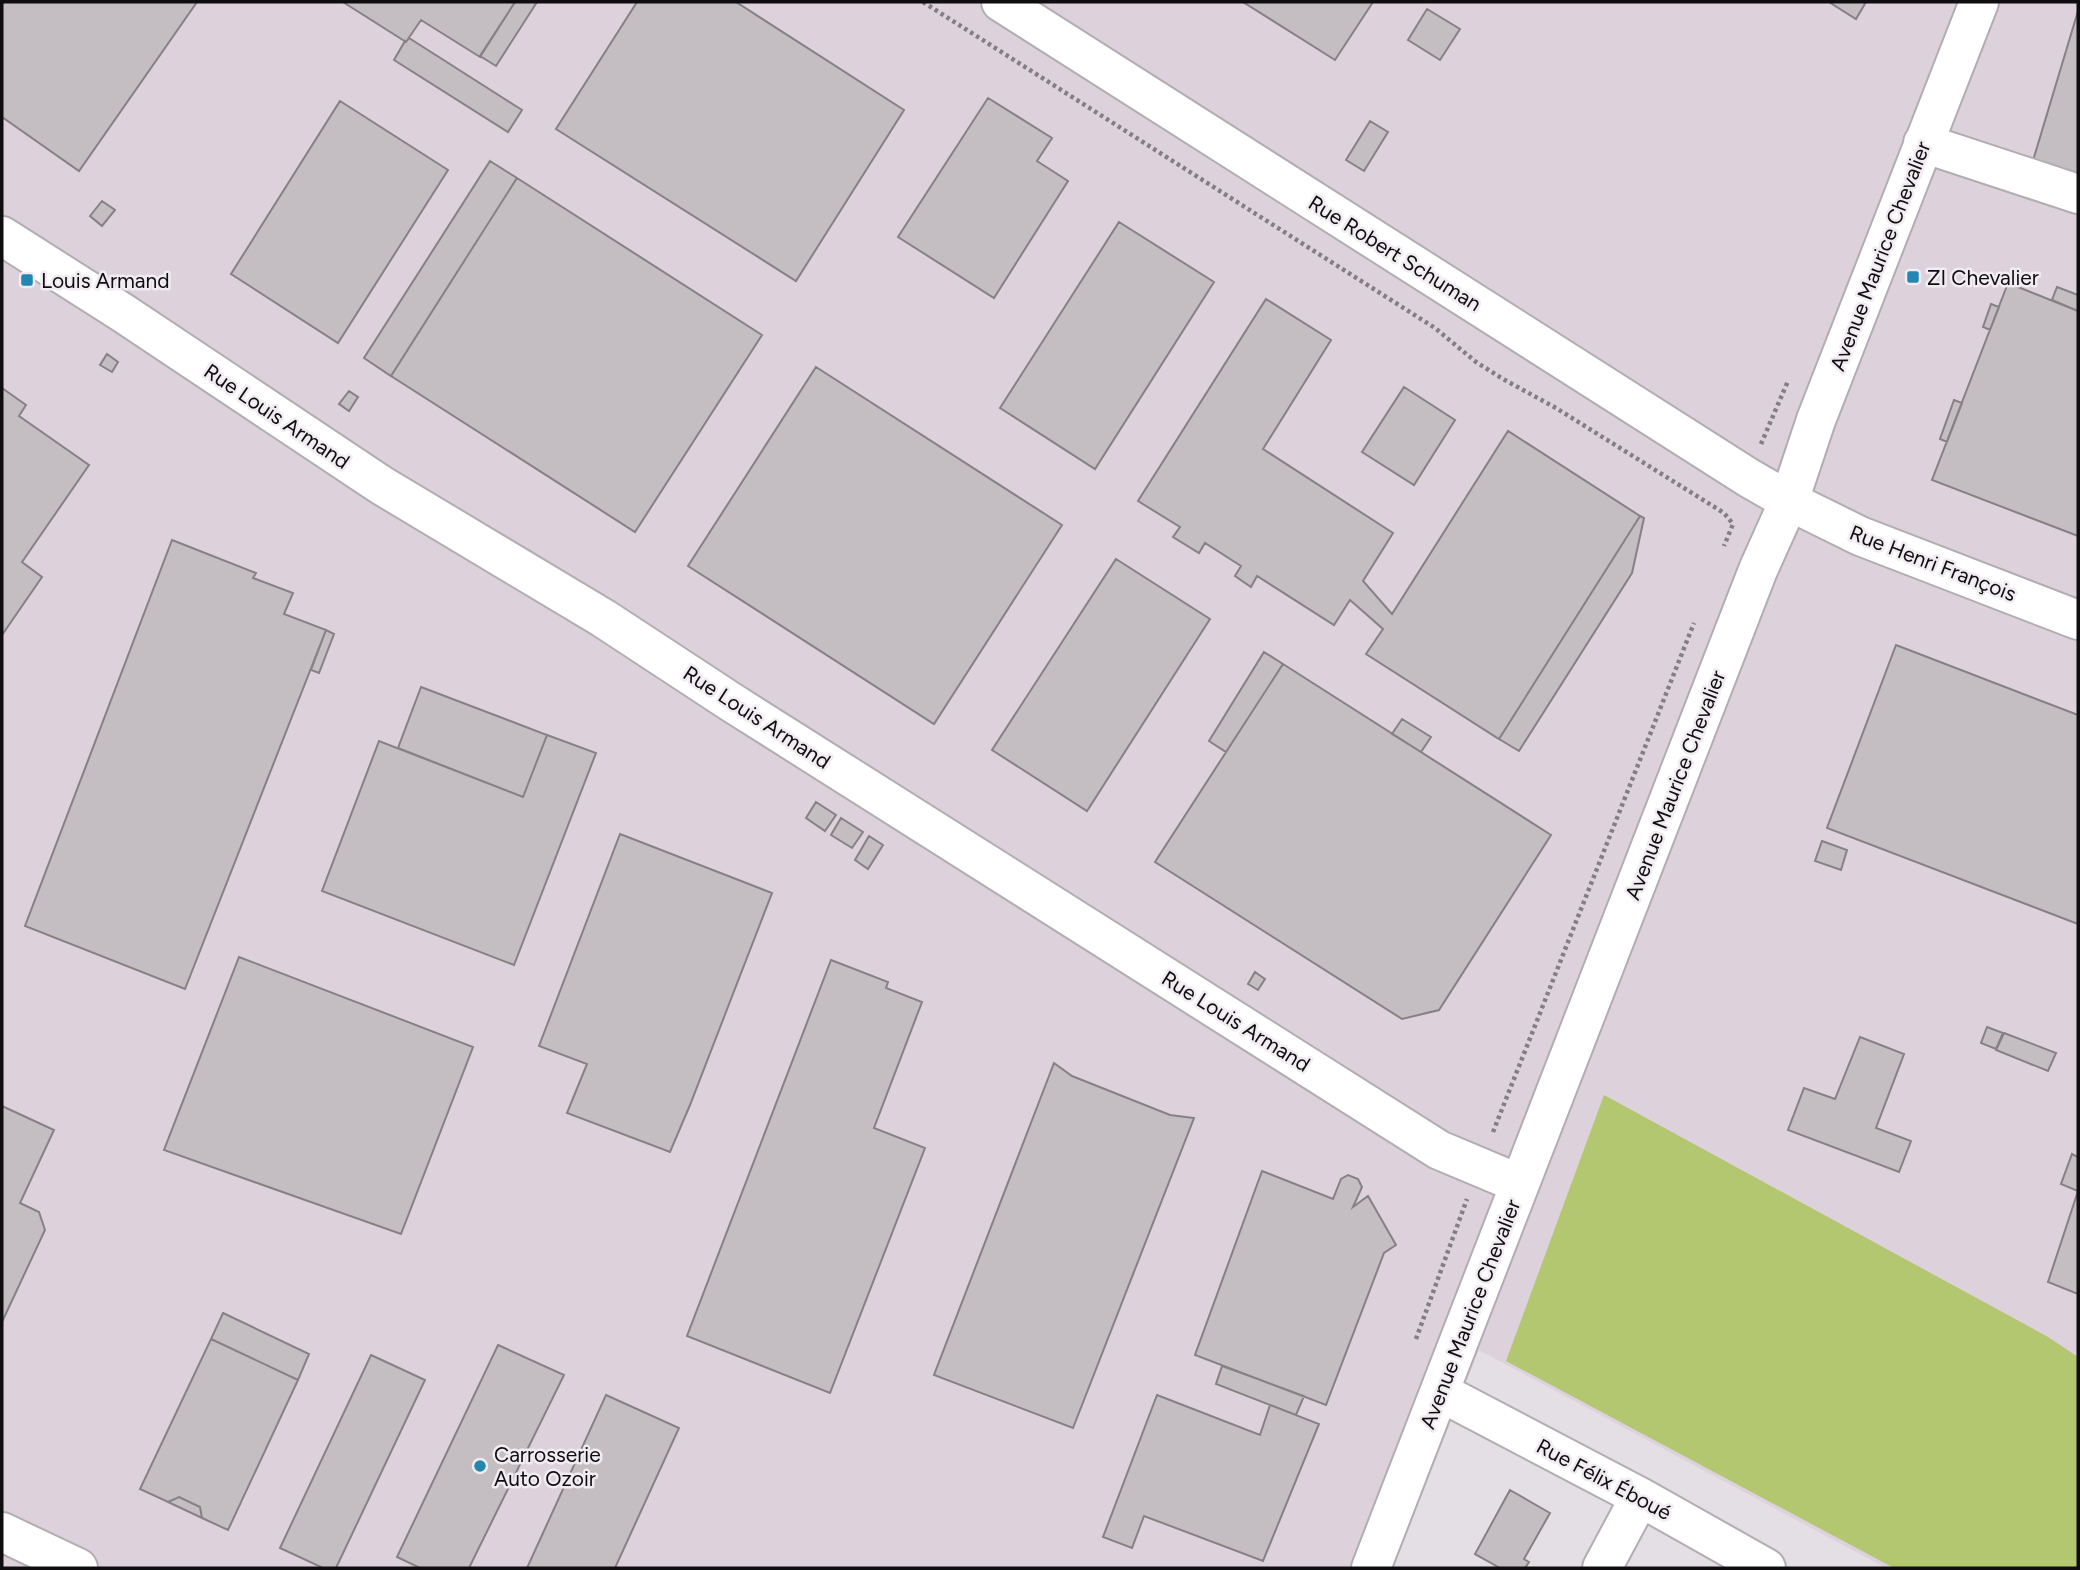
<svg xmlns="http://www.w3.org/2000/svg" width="2080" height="1570" font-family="Figtree,sans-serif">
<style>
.built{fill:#ddd1db}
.green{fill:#b2c76f}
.building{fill:#c4bec2;stroke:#868185;stroke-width:2}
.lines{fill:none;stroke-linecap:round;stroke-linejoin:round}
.minor-casing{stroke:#b2adb1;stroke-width:42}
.path{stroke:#827e82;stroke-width:4.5;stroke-dasharray:3.5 3.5;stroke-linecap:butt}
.minor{stroke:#fff;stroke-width:38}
.poi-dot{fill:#2387b1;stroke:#f1ecf1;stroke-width:2.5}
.labels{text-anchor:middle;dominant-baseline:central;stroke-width:5;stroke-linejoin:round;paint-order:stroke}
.street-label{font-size:21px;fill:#0f0d0f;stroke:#f1ecf1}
.poi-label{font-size:21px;fill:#0f0d0f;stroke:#f1ecf1;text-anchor:start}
</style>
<rect width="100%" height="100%" fill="#e4dfe4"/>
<path class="built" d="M2 2H2078V1568H1886L1479 1350 1393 1568H2Z"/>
<path class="green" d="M1604 1095 2048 1337 2078 1357V1568H1894L1506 1361Z"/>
<path class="building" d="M4 2H197L79 171 2 117V4Z
M343 2H515L480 57 421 20 406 42Z
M515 2H537L496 66 480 56Z
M637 2H736L904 110 796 281 556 129Z
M1243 2H1373L1335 60Z
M1829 2H1866L1856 19Z
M1427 9 1460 29 1440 60 1408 40Z
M2078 11V178L2032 164Z
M409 38 522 110 508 132 394 60 405 41 406 42Z
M988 98 1052 138 1037 161 1068 181 994 298 898 237Z
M340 101 448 170 338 343 231 274Z
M1370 121 1388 132 1364 171 1346 160Z
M490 161 517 178 391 376 364 358Z
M517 178 762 335 635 532 391 376Z
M102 201 115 210 102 226 90 216Z
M1119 222 1214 282 1095 469 1000 408Z
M2008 283 2078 311V536L1932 480Z
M2057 287 2078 295V311L2052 300Z
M1266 299 1331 340 1263 449 1393 533 1363 581 1392 614 1508 431 1640 516 1499 739 1366 654 1383 629 1350 600 1334 625 1257 576 1251 587 1235 576 1241 566 1205 543 1199 553 1173 537 1180 527 1138 501Z
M1991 304 1999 307 1990 330 1983 327Z
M107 354 118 362 112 372 100 365Z
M816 367 1062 525 934 724 688 566Z
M1404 387 1455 420 1414 485 1362 452Z
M2 388 26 405 19 416 89 465 22 562 42 577 2 635Z
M349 391 358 397 349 411 339 404Z
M1954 400 1962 403 1947 442 1940 439Z
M1640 516 1644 518 1632 573 1519 751 1499 739Z
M172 540 256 573 253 578 293 593 284 614 326 630 185 989 25 926Z
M1116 559 1210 619 1087 811 992 750Z
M326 630 334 634 319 673 311 670Z
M1896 645 2078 715V924L1827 828Z
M1264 652 1283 664 1226 752 1209 741Z
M1283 664 1551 835 1439 1010 1402 1019 1155 862Z
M421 687 547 735 523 797 398 748Z
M1402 719 1431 737 1421 752 1392 734Z
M547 735 596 753 514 965 322 891 379 741 523 797Z
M816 802 836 815 825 831 806 818Z
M841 818 863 832 852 848 831 835Z
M620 834 772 893 690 1105 670 1152 567 1113 587 1064 539 1046Z
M869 836 883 845 868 869 855 860Z
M1822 841 1847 850 1841 870 1815 861Z
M239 957 473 1047 401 1234 164 1150Z
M831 960 888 982 886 988 922 1002 874 1128 925 1148 830 1393 687 1336Z
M1255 972 1265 979 1258 990 1248 984Z
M1987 1027 2003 1033 1996 1049 1981 1043Z
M2004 1033 2056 1053 2048 1071 1996 1050Z
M1860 1037 1904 1054 1876 1128 1911 1141 1899 1172 1788 1130 1804 1088 1835 1099Z
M1054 1063 1072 1076 1170 1115 1194 1118 1073 1428 934 1375Z
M2 1106 54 1130 20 1203 39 1212 45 1230 2 1322Z
M2072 1154 2078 1157V1294L2048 1282 2078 1191 2061 1184Z
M1262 1171 1333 1199 1341 1179 1348 1175 1358 1179 1362 1187 1353 1207 1368 1196 1396 1245 1384 1253 1326 1405 1195 1355Z
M223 1313 309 1354 298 1380 211 1339Z
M211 1339 298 1380 228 1530 202 1518 200 1507 179 1497 168 1502 140 1489Z
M498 1345 564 1375 469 1568H420L397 1557Z
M371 1355 425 1380 336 1568H323L280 1548Z
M1222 1366 1304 1396 1296 1415 1216 1384Z
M606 1395 679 1428 615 1568H527Z
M1157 1395 1260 1435 1270 1405 1319 1424 1263 1561 1144 1516 1132 1548 1103 1537Z
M1510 1490 1550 1513 1524 1559 1529 1562 1525 1568H1500L1475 1554Z
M179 1497 200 1507 202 1518 168 1502Z"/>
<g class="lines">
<g class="minor-casing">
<path id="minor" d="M1001 2 1749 478 1789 501 1860 536 2078 620
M1923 143 2078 194
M2 236 123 313 381 485 603 618 731 702 1439 1150 1520 1184
M1440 1392 1640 1497 1766 1568
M2 1532 78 1568
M1371 1568 1758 570 1789 501 1816 420 1979 2
M1602 1568 1640 1497"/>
</g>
<path class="path" d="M923 2 1435 328 1476 362 1503 379 1556 408 1724 513 1733 524 1724 546
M1761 444 1788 381
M1493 1132 1694 623
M1416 1339 1467 1199"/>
<use href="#minor" class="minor"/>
</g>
<g class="poi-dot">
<rect x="1906" y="270" width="14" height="14" rx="3.5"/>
<rect x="20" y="273" width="14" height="14" rx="3.5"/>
<circle cx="480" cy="1466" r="7"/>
</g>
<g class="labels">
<g class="street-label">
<text transform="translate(1395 253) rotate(32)">Rue Robert Schuman</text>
<text transform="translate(1880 256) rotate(-69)">Avenue Maurice Chevalier</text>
<text transform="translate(277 416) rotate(34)">Rue Louis Armand</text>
<text transform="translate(1933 563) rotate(21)">Rue Henri François</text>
<text transform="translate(757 717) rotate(33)">Rue Louis Armand</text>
<text transform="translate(1675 785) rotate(-69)">Avenue Maurice Chevalier</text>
<text transform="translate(1236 1021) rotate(32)">Rue Louis Armand</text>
<text transform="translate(1470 1314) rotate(-69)">Avenue Maurice Chevalier</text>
<text transform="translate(1604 1479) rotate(28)">Rue Félix Éboué</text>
</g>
<g class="poi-label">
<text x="1927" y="277">ZI Chevalier</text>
<text x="41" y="280">Louis Armand</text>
<text x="494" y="1454">Carrosserie<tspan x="494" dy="24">Auto Ozoir</tspan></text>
</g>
</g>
<rect width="2080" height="1570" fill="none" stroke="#0f0d0f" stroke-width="7"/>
</svg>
